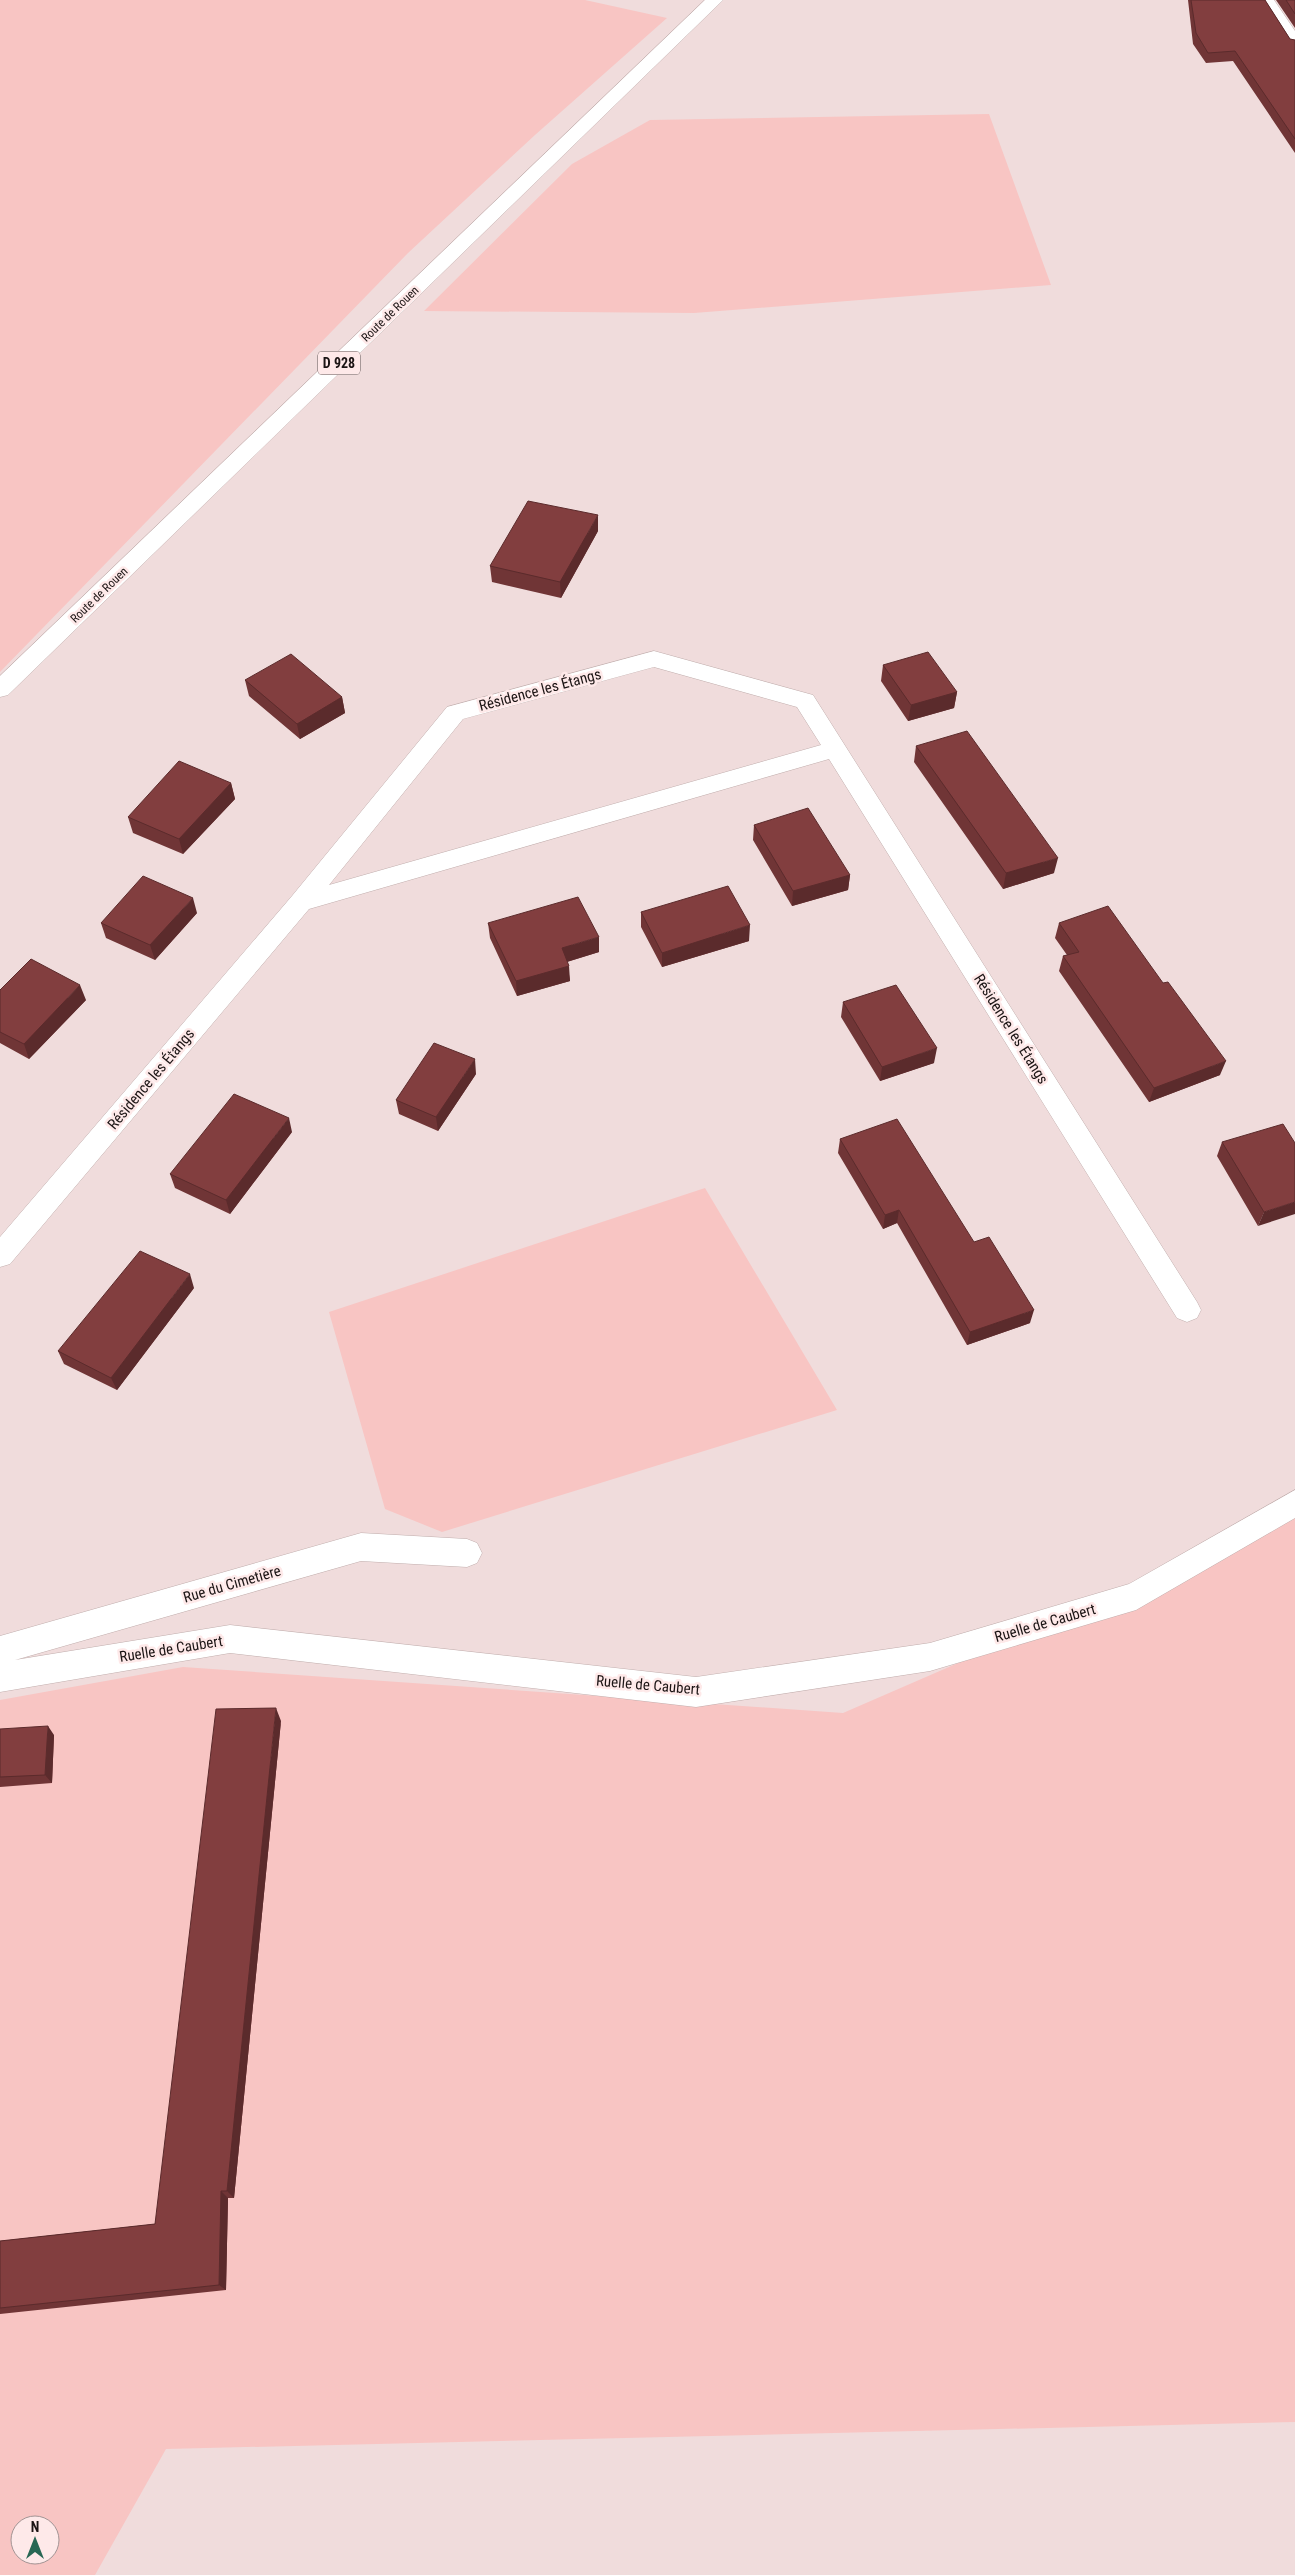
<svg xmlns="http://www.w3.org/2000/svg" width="1295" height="2575" font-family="'Roboto Condensed',sans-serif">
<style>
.green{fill:#f8c5c3;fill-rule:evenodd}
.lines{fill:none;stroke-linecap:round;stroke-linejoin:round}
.street-casing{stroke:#c1aead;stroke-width:1}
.secondary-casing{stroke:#c1aead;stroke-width:1}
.primary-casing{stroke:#c1aead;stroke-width:1}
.street{fill:#fff;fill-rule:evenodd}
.secondary{fill:#fff;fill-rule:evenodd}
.primary{fill:#fff;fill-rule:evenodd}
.wall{fill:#703536}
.shaded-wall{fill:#5b2b2c}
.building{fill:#823e3f;stroke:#5b2b2c}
.labels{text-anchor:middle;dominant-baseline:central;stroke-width:5;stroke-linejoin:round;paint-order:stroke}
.far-street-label{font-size:12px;fill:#1b1414;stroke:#fee9e9}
.shield{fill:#fee9e9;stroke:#5f5454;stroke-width:1}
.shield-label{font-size:14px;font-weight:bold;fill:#1b1414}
.street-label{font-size:15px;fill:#1b1414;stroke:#fee9e9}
</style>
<rect width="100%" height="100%" fill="#f0dcdc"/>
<path class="green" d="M0 0H585L667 18 535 135 408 253 0 672Z
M989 114 1051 285 694 313 424 311 572 164 650 120Z
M705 1188 837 1410 442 1532 385 1509 329 1312Z
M1295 1517V2422L166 2449 95 2575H0V1700L183 1667 843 1713ZM20 2525H50V2555H20Z"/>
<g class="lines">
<g class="street-casing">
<path id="street" d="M654 651 813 695 1197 1302 1201 1310 1197 1318 1187 1322 1177 1318 829 759 309 909 10 1264 0 1267V1237L292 896 447 707ZM654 667 797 707 821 745 329 885 463 719Z
M1295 1490V1518L1136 1610 930 1671 696 1707 230 1653 0 1692V1636L361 1533 467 1539 477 1543 482 1553 477 1563 467 1567 361 1561 15 1660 230 1625 696 1677 930 1643 1129 1584Z"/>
</g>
<g class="secondary-casing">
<path id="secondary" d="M1258 0H1274L1295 31V49L1289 48Z"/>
</g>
<g class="primary-casing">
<path id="primary" d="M705 0H723L8 695 0 697V676Z"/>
</g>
<use href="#street" class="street"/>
<use href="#secondary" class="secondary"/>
<use href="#primary" class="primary"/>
</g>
<path class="wall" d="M1188 0H1265L1290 39 1295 40V153L1233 61 1206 63 1193 44Z
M1276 0H1295V28Z
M598 531 561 598 492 582 490 566Z
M883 665 957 692 954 708 908 721 881 681Z
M245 680 342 697 345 713 300 739 249 696Z
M916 746 1054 873 1003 889 914 762Z
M231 783 235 799 183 854 133 833 128 817Z
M754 825 850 875 848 890 792 906 753 840Z
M641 912 749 941 662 967 641 927Z
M197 913 155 960 106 938 101 923Z
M488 923 599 952 567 962 570 981 517 996 490 938Z
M1059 923 1220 1075 1149 1102 1059 971 1063 956 1067 955 1055 938Z
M0 990 86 1000 29 1059 0 1043Z
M843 1002 934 1063 880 1081 841 1017Z
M476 1074 438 1131 399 1114 396 1100Z
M292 1132 230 1214 175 1188 170 1174Z
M840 1139 974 1242 1030 1323 967 1345 897 1223 883 1229 838 1153Z
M1222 1142 1295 1143 1258 1226 1217 1156Z
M194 1288 117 1390 64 1364 58 1351Z
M281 1721 234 2198H228L226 2290 0 2314V2241L155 2224Z
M0 1729 54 1735 52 1783 0 1787Z"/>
<path class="shaded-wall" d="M598 515V531L561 598 560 582Z
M957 692 954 708 908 721 911 705Z
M342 697 345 713 300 739 297 724Z
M231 783 235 799 183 854 179 839Z
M1058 858 1054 873 1003 889 1006 873Z
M850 875 848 890 792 906 793 891Z
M193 898 197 913 155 960 150 945Z
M750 925 749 941 662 967V953Z
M599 937V952L563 963 562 948Z
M569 966 570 981 517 996 516 981Z
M80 985 86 1000 29 1059 24 1044Z
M937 1048 934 1063 880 1081 882 1067Z
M475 1059 476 1074 438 1131 436 1117Z
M1226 1061 1220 1075 1149 1102 1154 1088Z
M289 1118 292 1132 230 1214 226 1200Z
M1295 1202V1214L1258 1226 1264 1212Z
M899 1210 897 1223 883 1229 885 1215Z
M190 1274 194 1288 117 1390 111 1378Z
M1034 1310 1030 1323 967 1345 970 1332Z
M276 1708 281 1721 234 2198 227 2191Z
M48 1726 54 1735 52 1783 45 1775Z
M221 2191 228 2198 226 2290 219 2285Z"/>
<path class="building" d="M1191 0H1265L1290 39 1295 40V139L1235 51 1208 53 1196 33Z
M1286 0H1295V14Z
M528 501 598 515 560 582 490 566Z
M928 652 957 692 911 705 883 665Z
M291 654 342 697 297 724 245 680Z
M967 731 1058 858 1006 873 916 746Z
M179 761 231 783 179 839 128 817Z
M808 808 850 875 793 891 754 825Z
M143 876 193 898 150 945 101 923Z
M728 886 750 925 662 953 641 912Z
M578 897 599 937 562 948 569 966 516 981 488 923Z
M1108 906 1163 983 1168 982 1226 1061 1154 1088 1063 956 1079 952 1059 923Z
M31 959 80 985 24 1044 0 1032V990Z
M896 985 937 1048 882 1067 843 1002Z
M434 1043 475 1059 436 1117 396 1100Z
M234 1094 289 1118 226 1200 170 1174Z
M897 1119 974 1242 989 1237 1034 1310 970 1332 899 1210 885 1215 840 1139Z
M1283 1124 1295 1143V1202L1264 1212 1222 1142Z
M140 1251 190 1274 111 1378 58 1351Z
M276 1708 227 2191H221L219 2285 0 2308V2241L155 2224 216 1709Z
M48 1726 45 1775 0 1777V1729Z"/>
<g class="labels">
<g class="far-street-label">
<text transform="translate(390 314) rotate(-44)">Route de Rouen</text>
<text transform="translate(99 595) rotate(-44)">Route de Rouen</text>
</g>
<rect class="shield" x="318" y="351.5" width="42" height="23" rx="4"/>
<g class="shield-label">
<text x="339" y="363">D 928</text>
</g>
<g class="street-label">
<text transform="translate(540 690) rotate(-15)">Résidence les Étangs</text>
<text transform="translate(1011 1029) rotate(58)">Résidence les Étangs</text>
<text transform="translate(151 1079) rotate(-50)">Résidence les Étangs</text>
<text transform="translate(232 1584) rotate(-16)">Rue du Cimetière</text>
<text transform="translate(1045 1623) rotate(-16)">Ruelle de Caubert</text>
<text transform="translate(171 1649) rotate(-9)">Ruelle de Caubert</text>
<text transform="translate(648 1685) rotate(5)">Ruelle de Caubert</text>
</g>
</g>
<g transform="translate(35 2540)"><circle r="24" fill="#fee9e9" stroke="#a39494"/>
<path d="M0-4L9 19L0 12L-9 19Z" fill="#286754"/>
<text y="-8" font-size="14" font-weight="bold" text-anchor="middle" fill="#1b1414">N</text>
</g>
</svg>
